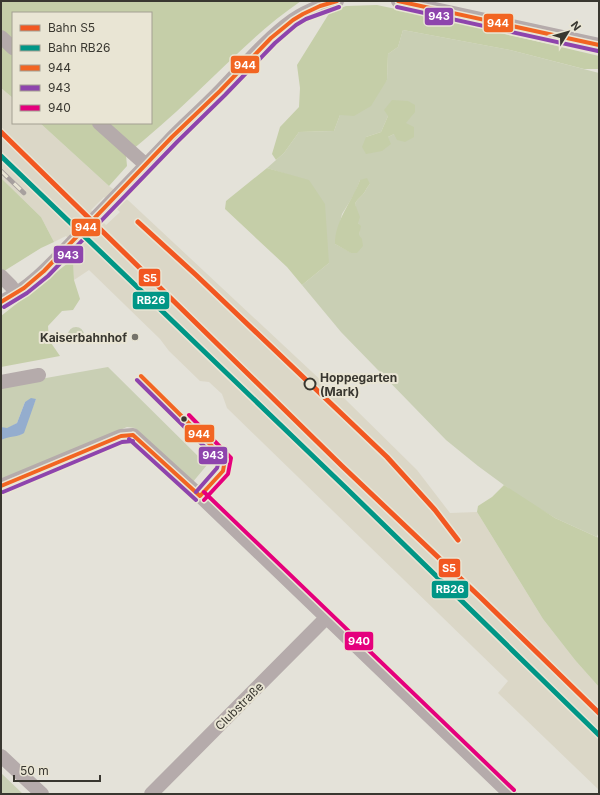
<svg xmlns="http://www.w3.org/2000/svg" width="600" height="795" font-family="Inter,sans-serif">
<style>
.built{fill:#dbd7c7;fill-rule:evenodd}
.green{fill:#c9cfb4;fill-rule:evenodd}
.forest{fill:#c5cea8}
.water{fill:#94adce}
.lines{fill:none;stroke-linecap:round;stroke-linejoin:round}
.minor{stroke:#b5abab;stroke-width:14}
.rail-casing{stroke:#a7a09e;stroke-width:4.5}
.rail{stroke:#e9e5d4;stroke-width:3;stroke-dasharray:9;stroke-linecap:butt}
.bus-1-casing{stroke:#e9e5d4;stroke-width:7}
.bus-2-casing{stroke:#e9e5d4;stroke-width:7}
.bus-3-casing{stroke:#e9e5d4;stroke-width:7}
.bus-1{stroke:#f26522;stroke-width:4}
.bus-2{stroke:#8e44ad;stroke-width:4}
.bus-3{stroke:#e5007d;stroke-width:4}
.rail-1-casing{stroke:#e9e5d4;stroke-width:8}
.rail-2-casing{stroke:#e9e5d4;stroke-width:8}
.rail-1{stroke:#f25721;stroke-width:5}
.rail-2{stroke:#009686;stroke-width:5}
.poi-dot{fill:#75736b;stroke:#e9e5d4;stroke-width:1.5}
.stop-dot{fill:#e9e5d4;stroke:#393730;stroke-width:2}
.bus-dot{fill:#393730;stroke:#e9e5d4;stroke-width:1.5}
.labels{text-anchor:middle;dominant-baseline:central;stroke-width:4;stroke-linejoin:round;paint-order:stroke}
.poi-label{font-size:12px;font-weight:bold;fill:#393730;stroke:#e9e5d4;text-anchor:end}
.stop-label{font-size:12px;font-weight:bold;fill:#393730;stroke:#e9e5d4;text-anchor:start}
.street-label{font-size:12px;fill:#393730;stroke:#e9e5d4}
.line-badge{stroke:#e9e5d4;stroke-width:1.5}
.badge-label{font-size:11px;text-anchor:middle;font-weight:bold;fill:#fff}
</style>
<rect width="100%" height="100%" fill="#e4e2d9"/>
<path class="built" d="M1 88 13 98V123H40L109 186 129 201 327 386 345 399 417 470 450 513 477 512 543 619 575 660 599 687V790L498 693 508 681 227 408 222 394 209 382 200 381 169 351 160 339 89 270 74 280 73 259 81 251 66 236 54 242 41 217 1 178ZM104 197 120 212 106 225 91 210ZM81 218 99 234 97 237 79 220Z"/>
<path class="green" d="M403 30 510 50 599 73V531L597 537 555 518 520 497 478 466 446 440 341 332 302 285 329 263 286 174 267 168 284 153 299 132 334 131 340 115 387 80 388 54 398 47ZM388 116 394 134 388 137H366L381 132ZM360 180 370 184C367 187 366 190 364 193 361 197 357 199 355 204L358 223 360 226 359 235 352 253 335 244 342 214 355 193Z
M68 335a8 8 0 1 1 16 0a8 8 0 1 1-16 0Z
M108 367 207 465 192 483 135 428 127 427 1 479V440L8 436 21 435 36 399 25 402 17 423 7 429 1 427V386Z
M1 773 23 794H1Z"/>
<path class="forest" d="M1 1H301C260 29 229 62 193 96 171 117 149 136 126 155L127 166 109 186 40 123H151V13H13V98L1 88Z
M377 5 429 16 599 56V69H584L510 50 403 30 398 47 388 54 387 80 371 106 354 116 340 115 334 131 299 132 284 153 276 160 272 154 280 127 299 107 300 88 297 65 330 12 346 6Z
M392 100 408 101 415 105V112L406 123 414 127V137L405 142 397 140 394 134 388 137 391 144 382 151 366 154 362 147 366 137 381 132 388 116 384 110Z
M267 168 309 180 325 204 329 263 302 285 287 267 225 209 226 201Z
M1 178 41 217 54 242 41 248 1 273Z
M367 178 370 184C367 187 366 190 364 193 361 197 357 199 355 204L360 217 358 223 361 226 359 235 362 239 363 246 357 253H351L335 244C335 220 352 202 360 180Z
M73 259 74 280 80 299 73 310 62 311 48 326 49 340 60 356 1 367V316Z
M504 485 555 518 599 538V687L575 660 543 619 477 512 478 506 492 497Z"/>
<path class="water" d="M31 398 36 399 24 433C19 437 9 436 1 440V427L7 428 17 423 25 402Z"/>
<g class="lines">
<path class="minor" d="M398 1 599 45
M1 37 13 48
M99 123 146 165
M1 276 11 286 16 293
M1 302C33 287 57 258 81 233 110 203 138 173 167 143 181 128 196 115 210 101 238 74 262 42 293 20 306 11 322 5 337 1
M1 382 39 375
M1 486 121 436 133 435 200 496 510 794
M1 756 42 794
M151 794 326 618"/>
<g class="rail-casing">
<path id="rail" d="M1 171 24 193"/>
</g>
<use href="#rail" class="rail"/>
<g class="bus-1-casing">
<path id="bus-1" d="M398 1 599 45
M1 302 24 288 44 271 172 137 220 91 271 38 293 20 303 14 320 6 337 1
M141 376 225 459 223 471 200 496
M133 435 200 496
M1 486 121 436 133 435"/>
</g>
<g class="bus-2-casing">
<path id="bus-2" d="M397 7 598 51
M4 307 27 293 48 276 177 142 225 95 275 43 296 25 306 19 339 7
M137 380 219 461 217 468 196 492
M129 439 196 500
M3 492 122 442 133 441"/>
</g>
<g class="bus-3-casing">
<path id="bus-3" d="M189 415 231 458 228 474 204 500
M204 492 514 790"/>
</g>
<use href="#bus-1" class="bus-1"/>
<use href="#bus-2" class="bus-2"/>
<use href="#bus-3" class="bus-3"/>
<g class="rail-1-casing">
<path id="rail-1" d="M1 132 342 466 480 597 599 713
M138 222 196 275 387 457 435 510 458 540"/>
</g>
<g class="rail-2-casing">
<path id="rail-2" d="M1 156 346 488 599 735"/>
</g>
<use href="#rail-1" class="rail-1"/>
<use href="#rail-2" class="rail-2"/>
</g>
<circle class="poi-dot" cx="135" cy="337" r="4"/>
<circle class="stop-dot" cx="310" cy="384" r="5.5"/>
<circle class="bus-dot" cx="184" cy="419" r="3.5"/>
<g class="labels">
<g class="poi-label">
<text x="127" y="337">Kaiserbahnhof</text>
</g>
<g class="stop-label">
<text x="320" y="377">Hoppegarten<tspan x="320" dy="14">(Mark)</tspan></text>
</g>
<g class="street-label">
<text transform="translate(239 706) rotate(-45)">Clubstraße</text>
</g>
</g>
<g class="line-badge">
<rect x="424" y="7" width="30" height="19" rx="4" fill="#8e44ad"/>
<rect x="483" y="13" width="31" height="20" rx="4" fill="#f26522"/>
<rect x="230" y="55" width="30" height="19" rx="4" fill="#f26522"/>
<rect x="71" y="218" width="30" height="19" rx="4" fill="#f26522"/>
<rect x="53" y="245" width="31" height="19" rx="4" fill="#8e44ad"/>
<rect x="138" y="268" width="23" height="19" rx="4" fill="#f25721"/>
<rect x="132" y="291" width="38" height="19" rx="4" fill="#009686"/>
<rect x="184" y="424" width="31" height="19" rx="4" fill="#f26522"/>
<rect x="198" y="446" width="30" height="19" rx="4" fill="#8e44ad"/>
<rect x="438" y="558" width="23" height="20" rx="4" fill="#f25721"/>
<rect x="431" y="580" width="38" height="19" rx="4" fill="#009686"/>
<rect x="344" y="631" width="30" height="20" rx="4" fill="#e5007d"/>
</g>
<g class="badge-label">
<text x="439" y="20">943</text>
<text x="498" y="27">944</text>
<text x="245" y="69">944</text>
<text x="86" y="231">944</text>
<text x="68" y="259">943</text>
<text x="150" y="282">S5</text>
<text x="151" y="304">RB26</text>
<text x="199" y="438">944</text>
<text x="213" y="459">943</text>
<text x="449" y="572">S5</text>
<text x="450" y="593">RB26</text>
<text x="359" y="645">940</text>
</g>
<rect width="600" height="795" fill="none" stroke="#393730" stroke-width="4"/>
<rect x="12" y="12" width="140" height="112" fill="#e9e5d4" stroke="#a39f92"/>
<rect x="20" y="25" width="20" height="6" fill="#f25721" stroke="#a39f92"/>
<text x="48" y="32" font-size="12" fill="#393730">Bahn S5</text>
<rect x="20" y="45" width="20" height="6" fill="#009686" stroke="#a39f92"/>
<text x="48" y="52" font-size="12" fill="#393730">Bahn RB26</text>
<rect x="20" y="65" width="20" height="6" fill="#f26522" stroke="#a39f92"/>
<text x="48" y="72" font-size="12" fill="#393730">944</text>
<rect x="20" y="85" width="20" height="6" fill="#8e44ad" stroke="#a39f92"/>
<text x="48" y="92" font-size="12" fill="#393730">943</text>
<rect x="20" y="105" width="20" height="6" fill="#e5007d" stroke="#a39f92"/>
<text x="48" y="112" font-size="12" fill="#393730">940</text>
<g transform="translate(568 32) rotate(53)" stroke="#e9e5d4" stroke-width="3" paint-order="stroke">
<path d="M0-3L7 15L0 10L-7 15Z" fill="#393730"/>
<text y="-6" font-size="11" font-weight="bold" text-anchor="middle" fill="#393730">N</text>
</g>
<path d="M14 775v6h86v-6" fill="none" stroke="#393730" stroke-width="2"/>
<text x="20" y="775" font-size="12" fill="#393730" stroke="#e9e5d4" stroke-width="3" paint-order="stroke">50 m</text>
</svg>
